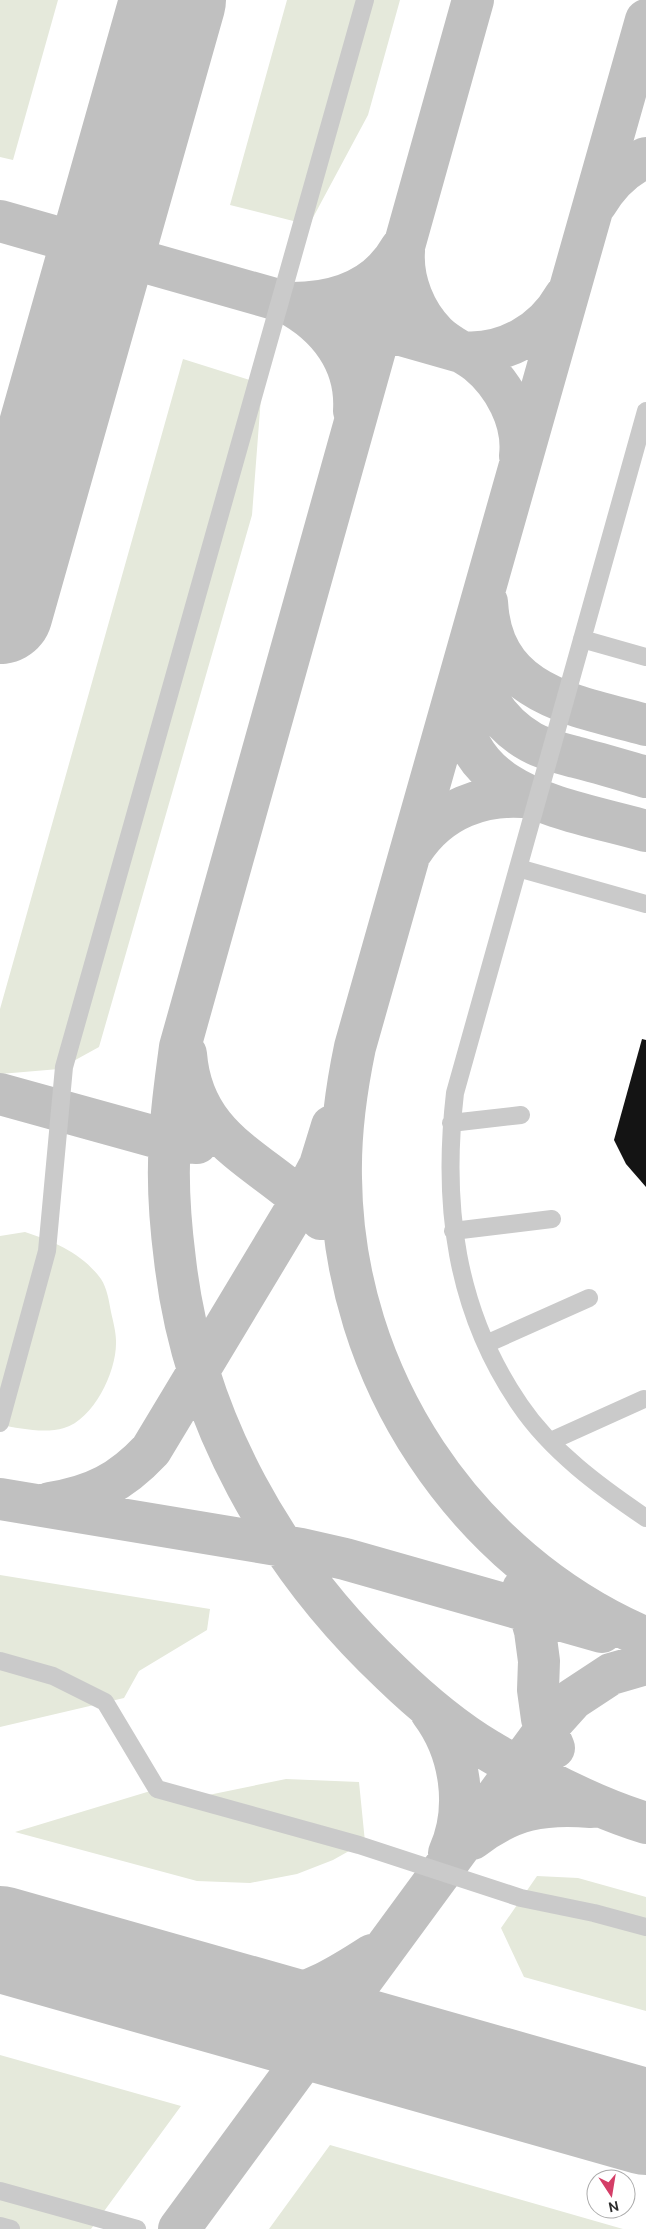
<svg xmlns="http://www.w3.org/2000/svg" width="646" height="2229" font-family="Ubuntu,sans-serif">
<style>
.green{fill:#e5e9db}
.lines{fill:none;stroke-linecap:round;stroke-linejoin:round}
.taxiway{stroke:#c0c0c0;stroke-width:42}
.runway{stroke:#c0c0c0;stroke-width:106}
.building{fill:#141414}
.minor{stroke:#cacaca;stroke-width:18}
</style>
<rect width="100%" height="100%" fill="#fff"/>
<path class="green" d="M0 0H58L13 160 0 157Z
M287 0H400L368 115 309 225 230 205Z
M183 359 262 384 252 515 99 1047 59 1069 0 1074V1009Z
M25 1232C55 1242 82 1253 101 1279 107 1288 109 1301 111 1312 113 1321 116 1332 116 1341 117 1371 94 1419 64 1428 44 1434 19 1428 0 1425V1236Z
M0 1575 210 1609 207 1630 139 1671 124 1698 0 1727Z
M286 1779 359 1782 365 1842 333 1860 297 1874 250 1883 197 1881 15 1832 157 1789 189 1799Z
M537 1876 578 1878 646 1897V2011L524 1977 501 1928Z
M0 2055 181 2106 91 2229H0Z
M330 2145 623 2229H269Z"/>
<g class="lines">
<path class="taxiway" d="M473 0 180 1047C176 1078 171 1110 170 1141 167 1180 170 1221 175 1260 193 1419 276 1565 391 1673 421 1702 453 1729 488 1750 505 1761 524 1769 541 1778 575 1796 610 1812 646 1823
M646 20 355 1047C346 1090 340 1134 341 1178 343 1376 464 1560 646 1638
M596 204C608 184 624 167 646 158
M0 221 461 352C504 356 544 333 565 296
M404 251C402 281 415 313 436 334 448 346 464 352 477 362 504 384 524 421 520 456
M354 411C357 362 328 325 287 303 333 304 377 291 401 248
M487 602C492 695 573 705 646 725
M473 644C472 684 497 723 531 742 545 750 561 753 575 757 599 763 622 770 646 777
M459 689C456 798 566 808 646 831
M412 851C439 809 484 792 532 798
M186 1054C193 1145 269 1161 321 1219
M0 1094 170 1141 197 1143
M0 1499 301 1549 345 1559 602 1632
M50 1503C94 1496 121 1482 151 1450L302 1199 320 1165 332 1126
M523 1589 535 1631 539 1661 538 1690 542 1719 554 1748
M431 1712C461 1752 469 1808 449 1853
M472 1839C511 1809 543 1803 591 1807
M194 1994C220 1996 248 2002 274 1999 311 1994 341 1975 372 1955
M179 2229 546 1729 573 1699 611 1674 646 1664"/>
<path class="runway" d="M0 611 173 0
M0 1939 646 2122"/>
</g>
<path class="building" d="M642 1039 646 1040V1187L626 1164 614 1140Z"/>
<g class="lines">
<path class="minor" d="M646 411 455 1093C442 1205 455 1310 520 1405 551 1451 600 1487 646 1518
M582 639 646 657
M518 868 646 904
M451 1123 521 1115
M453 1231 552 1219
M486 1344 589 1298
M0 1423 47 1251 64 1067 365 0
M551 1441 644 1399
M0 1661 53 1676 105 1702 157 1789 359 1845 521 1898 594 1913 646 1927
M0 2191 137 2229
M0 2226 11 2229"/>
</g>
<g transform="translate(611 2194) rotate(168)"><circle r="24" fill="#ffffff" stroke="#ababab"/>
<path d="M0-4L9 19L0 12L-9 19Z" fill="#d43e67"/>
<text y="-8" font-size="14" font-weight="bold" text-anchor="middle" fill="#2d2d2d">N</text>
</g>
</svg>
